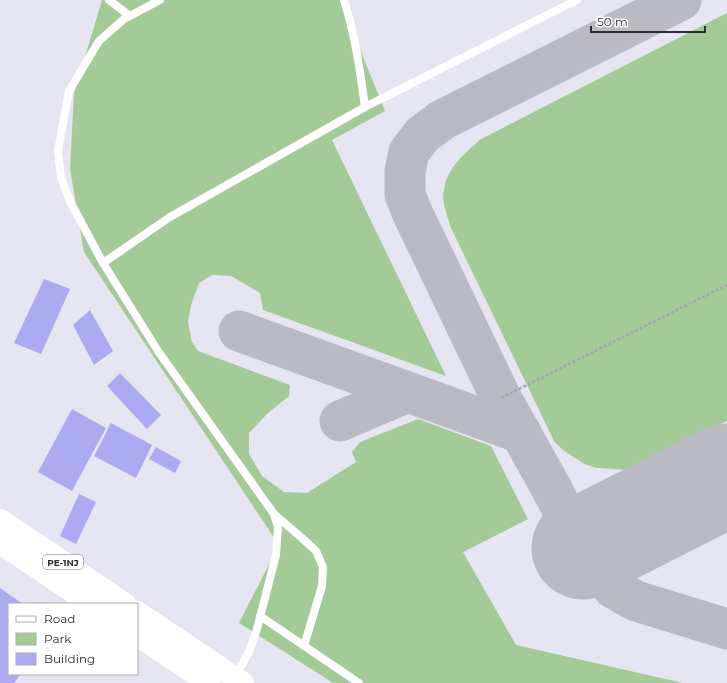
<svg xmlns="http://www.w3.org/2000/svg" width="727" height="683" font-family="Montserrat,sans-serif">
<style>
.green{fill:#a4ca98}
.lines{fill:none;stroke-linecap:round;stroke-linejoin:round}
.taxiway{stroke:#babac4;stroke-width:41}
.runway{stroke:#babac4;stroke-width:103}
.building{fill:#acabf2}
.path{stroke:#a7a7b0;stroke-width:2.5;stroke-dasharray:3 2;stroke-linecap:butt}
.lane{stroke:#fff;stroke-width:8}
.primary{stroke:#fff;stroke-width:22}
.labels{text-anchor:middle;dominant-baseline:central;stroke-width:3;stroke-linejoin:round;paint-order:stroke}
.shield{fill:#fff;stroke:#6c6c6f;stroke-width:1}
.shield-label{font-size:9px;font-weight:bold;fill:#2d2d31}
</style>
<rect width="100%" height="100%" fill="#e6e6f2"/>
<path class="green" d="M102 0H340L385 111 332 140 446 376 263 310 260 293 231 276 212 275 199 283 191 305 188 322 192 342 198 351 290 385 289 396 268 413 249 433V454L262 476 284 492 307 493 356 462 352 452 360 442 418 419 491 446 528 519 463 552 516 645 683 683H333L239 623 279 545 84 252 70 169 74 94Z
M727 13V421L629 470 597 468 584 464 563 450 554 441 451 228C448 218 444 208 443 198 443 194 444 189 445 185 450 165 466 152 481 139Z"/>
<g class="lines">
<path class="taxiway" d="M681 0 442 120 422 135 409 152 405 171V194L411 210 501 398 548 482 583 548 613 588 636 601 727 629
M239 331 521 433
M340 421 408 392"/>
<path class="runway" d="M583 548 727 475"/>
</g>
<path class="building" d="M44 279 70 289 41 354 14 343Z
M90 310 113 351 94 365 73 325Z
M120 373 161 415 147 429 107 386Z
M72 409 106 428 72 491 38 472Z
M111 423 152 445 136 478 94 456Z
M156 447 181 461 175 473 149 459Z
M79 494 96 502 76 544 60 536Z
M0 588 23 604H9V674H21L14 683H0Z"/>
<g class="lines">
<path class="path" d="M501 398 727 285"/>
<path class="lane" d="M109 0 130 16
M160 0 124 19 99 41 69 91 58 151 61 178 71 203 103 263 158 351 274 514 278 527 276 555 257 629 249 652 235 677
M344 0C355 35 360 70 365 107
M103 263 170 217 365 107 577 0
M274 514 303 539 316 551 323 567 322 586 304 646
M260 616 359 683"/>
<path class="primary" d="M0 520 125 604
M0 543 91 604
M137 612 243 683
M137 635 209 683"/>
</g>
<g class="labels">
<rect class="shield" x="43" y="555" width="40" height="14" rx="3"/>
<g class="shield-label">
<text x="63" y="562">PE-1NJ</text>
</g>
</g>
<rect x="8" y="603" width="130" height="72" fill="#ffffff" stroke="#ababad"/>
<rect x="16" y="616" width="20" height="6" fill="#ffffff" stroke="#ababad"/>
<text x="44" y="623" font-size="12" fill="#2d2d31">Road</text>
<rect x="16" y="633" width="20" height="12" fill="#a4ca98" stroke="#ababad"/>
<text x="44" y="643" font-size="12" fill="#2d2d31">Park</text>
<rect x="16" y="653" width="20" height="12" fill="#acabf2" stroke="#ababad"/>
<text x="44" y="663" font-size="12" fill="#2d2d31">Building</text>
<path d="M591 26v6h114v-6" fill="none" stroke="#2d2d31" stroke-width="2"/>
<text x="597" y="26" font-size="12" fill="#2d2d31" stroke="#ffffff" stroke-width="3" paint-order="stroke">50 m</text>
</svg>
